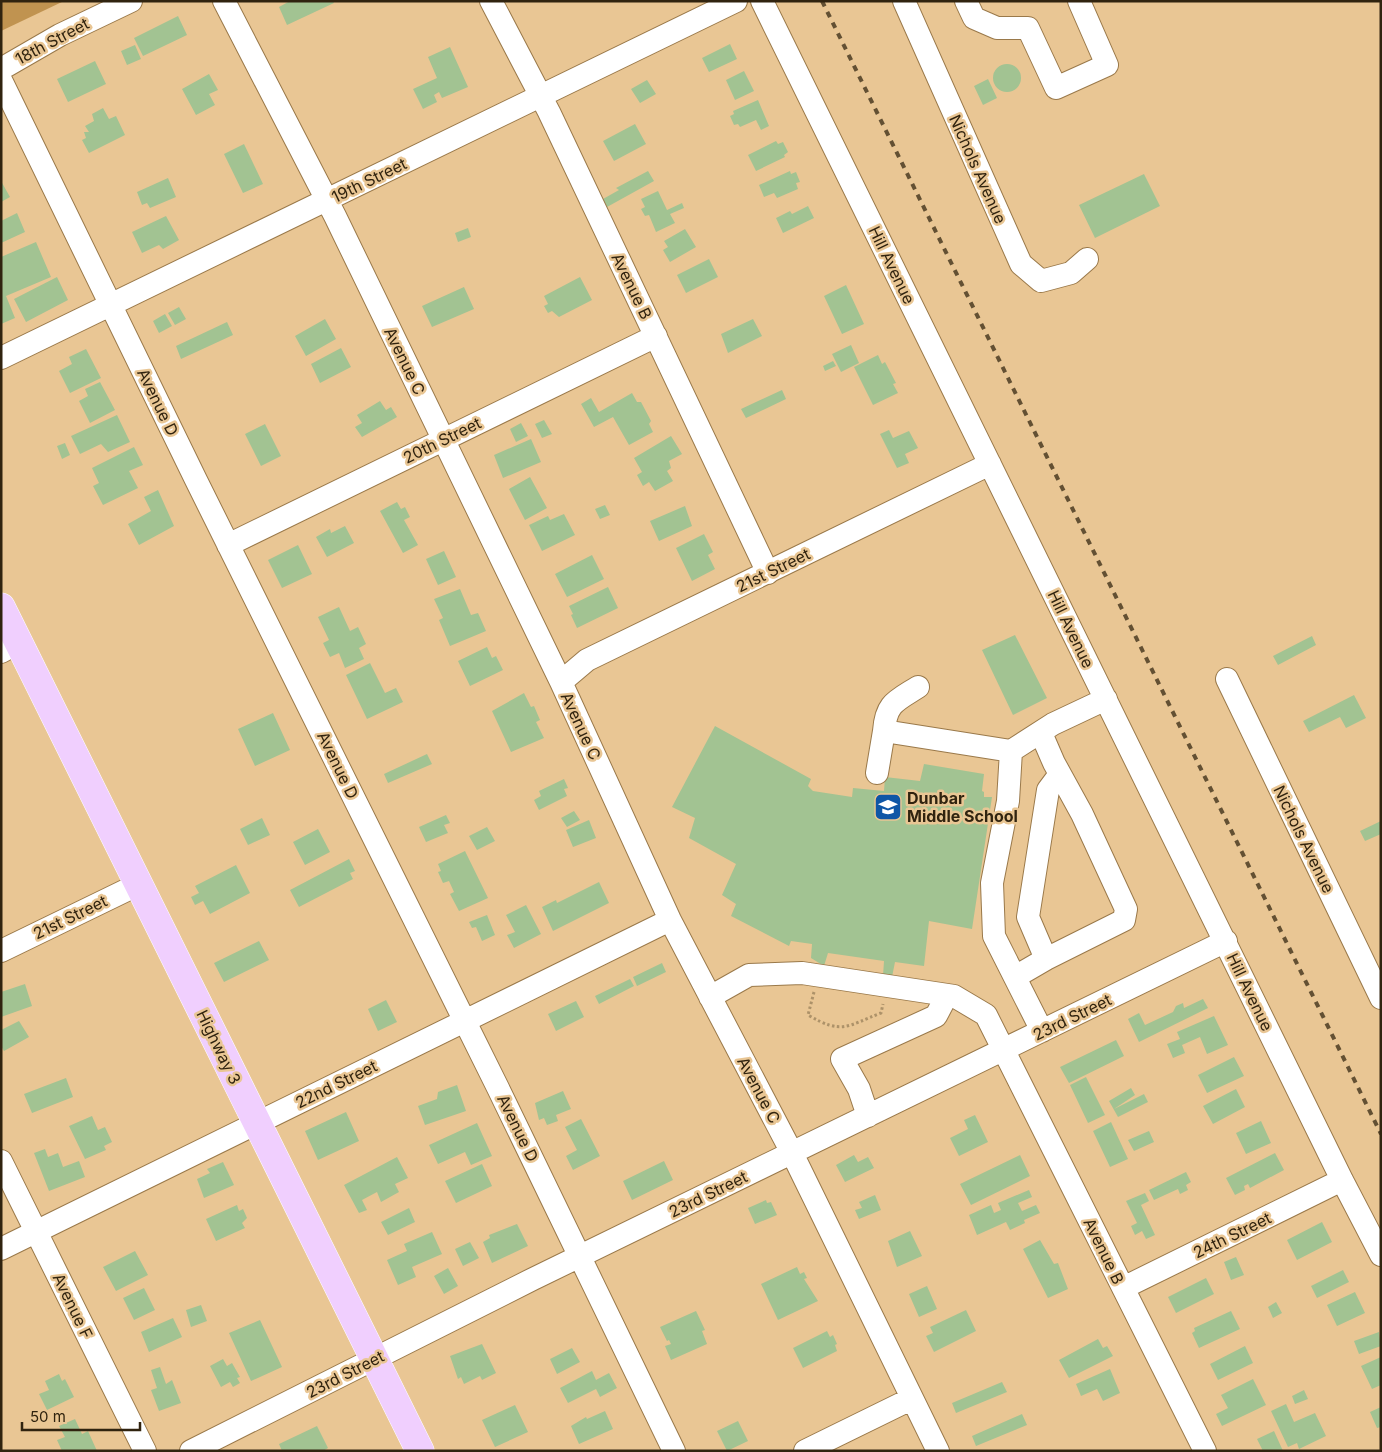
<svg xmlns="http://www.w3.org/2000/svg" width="1382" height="1452" font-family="Inter,sans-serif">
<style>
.green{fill:#c09350}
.building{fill:#a2c392}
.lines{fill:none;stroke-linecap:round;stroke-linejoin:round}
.minor-casing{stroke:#9a794a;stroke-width:24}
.major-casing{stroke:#fff;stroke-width:29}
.path{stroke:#ad9269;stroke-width:3;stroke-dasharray:2.5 2.5;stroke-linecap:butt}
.minor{stroke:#fff;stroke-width:22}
.major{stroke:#f0cffe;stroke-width:28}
.rail{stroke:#635033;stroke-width:4;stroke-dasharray:6 6;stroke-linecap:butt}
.labels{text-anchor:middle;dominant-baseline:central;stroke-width:5;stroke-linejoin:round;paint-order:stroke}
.street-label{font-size:16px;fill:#30230f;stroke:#e9c694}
.poi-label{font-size:16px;font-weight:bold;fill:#30230f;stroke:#e9c694;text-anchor:start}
</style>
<rect width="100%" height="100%" fill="#e9c694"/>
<path class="green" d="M1 1H64L1 31Z"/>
<path class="building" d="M290 1H333L334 3 287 25 279 7Z
M178 16 187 35 143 56 134 38Z
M730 44 737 59 709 72 702 58Z
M135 45 141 59 127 65 121 51Z
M450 47 468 87 442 98 439 92 434 95 437 102 423 109 413 89 437 78 428 57Z
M95 61 106 84 68 102 57 79Z
M993 78a14 14 0 1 1 28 0a14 14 0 1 1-28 0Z
M744 71 754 91 735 100 726 80Z
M209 74 218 90 209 94 215 105 196 115 182 89Z
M988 79 997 98 983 105 974 86Z
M647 80 656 94 640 103 631 89Z
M758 100 769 126 761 130 756 120 740 127 738 124 734 125 730 116 734 114 733 111Z
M103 108 109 119 116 116 125 135 89 153 82 140 86 138 84 132H89L85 126 94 121 92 114Z
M635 124 646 144 614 161 603 141Z
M776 141 778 144 783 142 788 152 784 155 785 157 756 171 748 155Z
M244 144 263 184 243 193 224 154Z
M648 171 654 181 607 207 603 199 619 190 616 188Z
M790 171 791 174 796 172 800 182 796 183 798 189 777 198 774 193 764 197 759 185Z
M1144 174 1160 206 1095 238 1079 205Z
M168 178 176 197 150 208 147 203 142 205 137 192Z
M1 181 10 197 1 202Z
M658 191 667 210 682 203 684 208 670 214 675 223 656 232 649 215 645 216 641 209 645 207 641 199Z
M808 206 814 218 783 233 776 218 790 211 792 214Z
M17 213 25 232 1 243V221Z
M166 216 179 240 163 249 159 245 142 253 132 232Z
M468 228 471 237 458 242 455 233Z
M685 229 696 247 670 262 663 250 668 247 664 241Z
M36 242 51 277 6 296 15 318 1 324V257Z
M709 259 718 277 686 293 677 275Z
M57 277 68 300 26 322 14 299Z
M580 277 592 300 559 317 552 311 548 313 544 306 548 304 544 296Z
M846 285 864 324 842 334 824 296Z
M464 287 474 309 432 327 422 306Z
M179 307 186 319 175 325 168 313Z
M165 314 172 326 159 333 153 321Z
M325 319 336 339 306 356 295 336Z
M753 319 762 336 728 353 721 334Z
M227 322 233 335 181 359 176 346Z
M851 345 859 363 841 372 832 354Z
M341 348 351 367 320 383 311 364Z
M86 349 101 378 70 393 59 371 72 364 69 357Z
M878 355 882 364 885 362 896 383 893 384 898 393 873 405 854 367Z
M833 361 836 366 825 371 823 366Z
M100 382 115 410 90 423 79 401 88 396 85 389Z
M782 390 786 399 746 418 741 409Z
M632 393 637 402H641L651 421 649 424 653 432 629 445 613 417 594 427 581 404 591 398 599 412Z
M380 401 386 410 391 407 397 417 362 437 355 427 362 423 357 415Z
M117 415 130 442 108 452 101 444 80 454 71 436Z
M544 420 552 434 542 438 535 424Z
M521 423 528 436 516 442 510 429Z
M265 424 281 456 261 466 245 434Z
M889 430 893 438 909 431 918 448 905 454 909 463 897 468 880 434Z
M671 436 682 454 669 461 671 468 667 471 673 481 655 491 649 482 643 486 637 475 642 472 634 458Z
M531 439 541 462 503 478 494 455Z
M65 443 70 455 62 459 57 446Z
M134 447 143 465 129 471 138 488 103 505 93 486 99 483 92 468Z
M530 477 547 508 525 520 509 489Z
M158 490 174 526 139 545 128 524 151 511 144 497Z
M397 502 401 509 405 507 410 517 404 520 418 545 403 553 380 511Z
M605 505 610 515 600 519 595 509Z
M685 506 692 526 659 541 650 521Z
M564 514 575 535 542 551 529 525 548 516 550 520Z
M345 526 354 543 327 557 316 537 330 529 331 533Z
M704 534 713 552 708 555 715 569 692 581 676 548Z
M298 545 312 574 282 588 268 560Z
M444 551 456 577 438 585 426 559Z
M592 555 604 579 567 597 555 574Z
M608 587 618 608 577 628 571 615 573 614 569 606Z
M460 589 471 615 478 613 486 631 450 646 439 620 443 618 434 599Z
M339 607 350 631 358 627 366 644 359 648 364 659 345 668 339 653 330 657 323 643 329 640 318 617Z
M1015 635 1047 698 1013 715 982 650Z
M1312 636 1316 645 1278 665 1273 656Z
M487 647 492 658 496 656 503 670 470 686 458 661Z
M370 663 385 693 396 688 403 702 367 719 346 675Z
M524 693 531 707 534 706 540 720 536 722 544 738 511 752 492 711Z
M1354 695 1366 718 1346 728 1340 717 1309 732 1303 721Z
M273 713 290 750 255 766 238 729Z
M715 726 811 779 808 786 813 791 852 797 853 788 884 791 885 777 920 781 924 764 984 774 982 791 984 792V797H992L972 929 929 921 924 966 895 962 892 977 883 976 884 961 828 953 824 966 811 958 812 944 791 941 789 946 731 916 736 904 722 895 736 864 689 838 695 818 672 807Z
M427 754 432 764 388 783 384 774Z
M564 779 568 788 564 789 567 796 539 810 534 800 541 796 539 791Z
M574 811 580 820 567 827 561 818Z
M446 815 450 823 444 825 448 833 426 842 419 827Z
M262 818 270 835 248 845 240 829Z
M589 820 596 838 573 847 566 830Z
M1381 821V834L1365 841 1360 831Z
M487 827 495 841 477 850 469 836Z
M318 829 330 852 305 865 293 842Z
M465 851 488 898 459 911 450 894 454 892 449 881 443 883 438 872 441 871 438 864Z
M349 859 355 871 350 873 353 879 299 907 290 890Z
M236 865 250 893 210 914 203 901 195 905 191 897 199 893 195 886Z
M599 882 609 903 553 931 542 907 556 900 557 903Z
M526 905 541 934 514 948 507 935 515 932 506 915Z
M487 915 495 935 482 941 476 927 472 928 469 922Z
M259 941 269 960 224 982 214 963Z
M662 963 666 972 637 986 633 977Z
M630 979 634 986 599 1004 595 996Z
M25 984 32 1006 1 1017V992Z
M1203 999 1208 1008 1139 1042 1128 1019 1139 1013 1145 1025 1173 1012 1176 1006 1183 1003 1184 1008Z
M386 1000 397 1022 378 1031 368 1009Z
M576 1001 584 1017 556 1031 548 1014Z
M1214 1016 1228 1045 1207 1054 1200 1037 1182 1045 1185 1053 1173 1058 1167 1044 1180 1039 1177 1032Z
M19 1021 29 1037 4 1051 1 1046V1030Z
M1116 1040 1124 1056 1069 1083 1060 1067Z
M1234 1057 1244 1076 1207 1093 1198 1075Z
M1086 1077 1105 1115 1088 1123 1070 1085Z
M66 1078 73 1097 32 1113 24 1094Z
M457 1085 466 1111 425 1125 418 1106 437 1099 438 1092Z
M1131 1088 1135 1095 1114 1109 1144 1094 1148 1102 1118 1117 1109 1101Z
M1236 1089 1245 1107 1213 1124 1203 1106Z
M563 1091 571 1109 556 1115 558 1121 547 1125 544 1118 539 1120 535 1103Z
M346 1112 359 1141 318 1160 305 1131Z
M975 1115 988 1142 959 1156 950 1138 968 1129 964 1120Z
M92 1116 98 1130 105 1127 112 1142 104 1146 106 1150 85 1159 69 1126Z
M581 1119 600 1156 573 1170 566 1156 577 1150 565 1127Z
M1261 1121 1271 1143 1246 1154 1236 1133Z
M1111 1122 1128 1159 1110 1167 1093 1131Z
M477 1123 492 1156 471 1165 465 1152 438 1164 429 1145Z
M1149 1131 1154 1142 1134 1151 1128 1140Z
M45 1149 48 1157 58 1153 63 1167 79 1161 85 1177 49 1191 34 1153Z
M1275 1153 1284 1170 1250 1188 1248 1184 1244 1186 1245 1190 1235 1195 1226 1178Z
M854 1155 858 1162 868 1157 874 1168 845 1182 836 1165Z
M1020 1155 1030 1176 971 1205 960 1184Z
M397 1157 408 1178 395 1184 399 1192 381 1202 377 1192 362 1200 367 1210 359 1213 344 1185Z
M664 1161 673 1180 632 1200 623 1181Z
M223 1162 234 1185 204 1198 197 1179 210 1173 207 1169Z
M482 1164 492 1186 456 1203 445 1181Z
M1186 1172 1191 1182 1186 1185 1188 1190 1180 1194 1178 1189 1154 1200 1149 1190Z
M1029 1190 1032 1197 1018 1203 1022 1211 1036 1205 1040 1213 1024 1220 1025 1223 1010 1230 1006 1222 977 1235 969 1215 991 1205 994 1213 1001 1210 998 1203Z
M1145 1193 1149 1201 1141 1205 1155 1235 1146 1239 1142 1231 1135 1235 1131 1226 1137 1223 1126 1201Z
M875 1195 881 1210 859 1219 855 1210 862 1208 859 1202Z
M766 1200 767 1203 771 1202 777 1215 755 1224 748 1208Z
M237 1205 239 1211 243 1209 247 1218 242 1223 245 1228 216 1241 206 1219Z
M409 1208 415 1222 388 1235 381 1222Z
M1322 1222 1332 1242 1297 1260 1287 1240Z
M517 1224 528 1246 492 1263 483 1242 490 1238 489 1235Z
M910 1231 922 1256 897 1267 888 1241Z
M432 1232 442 1254 412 1267 416 1277 398 1285 387 1260 407 1251 404 1244Z
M1040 1240 1054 1264 1058 1263 1068 1289 1048 1298 1023 1249Z
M470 1242 479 1258 463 1266 455 1249Z
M135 1251 148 1275 116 1291 103 1267Z
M1236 1257 1244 1275 1231 1280 1224 1262Z
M797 1267 800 1274 804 1272 807 1278 804 1279 818 1301 778 1320 761 1284Z
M448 1268 458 1286 444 1294 434 1276Z
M1343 1270 1349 1282 1317 1298 1311 1286Z
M1206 1278 1214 1294 1176 1313 1168 1297Z
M927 1286 937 1309 919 1317 909 1294Z
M144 1288 155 1310 134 1320 123 1298Z
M1355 1292 1365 1313 1337 1326 1327 1305Z
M1276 1302 1282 1313 1273 1318 1268 1307Z
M201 1305 207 1321 191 1327 186 1310Z
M966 1310 976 1331 934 1352 926 1336 933 1333 930 1327Z
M696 1311 705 1330 702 1331 707 1344 671 1360 665 1346 671 1344 669 1340 667 1341 660 1327Z
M1231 1311 1240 1329 1199 1348 1192 1333 1195 1331 1194 1328Z
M173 1318 182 1337 149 1352 141 1332Z
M260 1320 282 1367 251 1381 229 1333Z
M827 1331 830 1337 833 1335 837 1344 835 1345 837 1351 803 1368 793 1348Z
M1379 1332 1381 1346 1359 1354 1354 1341Z
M1098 1339 1103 1348 1107 1346 1113 1356 1069 1378 1059 1360Z
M482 1344 496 1373 482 1380 480 1376 464 1384 461 1377 458 1379 450 1356Z
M1245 1346 1253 1363 1218 1380 1210 1364Z
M572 1348 580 1362 557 1374 550 1359Z
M1381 1357V1385L1372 1389 1361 1366Z
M223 1359 227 1366 232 1363 240 1377 237 1378 240 1383 233 1387 230 1382 221 1387 210 1366Z
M160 1367 166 1384 172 1380 181 1403 159 1411 151 1390 157 1388 151 1370Z
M1110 1369 1120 1393 1103 1401 1097 1389 1081 1396 1076 1384Z
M592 1371 596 1380 609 1373 617 1388 600 1397 596 1389 568 1403 560 1388Z
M59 1374 62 1381 65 1379 74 1397 47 1410 39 1394 49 1390 45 1381Z
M1253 1379 1266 1405 1222 1426 1216 1414 1228 1408 1221 1395Z
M1002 1382 1007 1392 956 1413 952 1403Z
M1304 1390 1308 1399 1295 1404 1292 1396Z
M1286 1404 1294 1422 1315 1413 1326 1436 1299 1449 1297 1443 1288 1447 1271 1411Z
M515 1405 528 1432 495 1447 482 1420Z
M1381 1407V1427L1377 1428 1370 1412Z
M605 1411 613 1429 579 1444 571 1426 586 1417 587 1419Z
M1022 1414 1027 1425 976 1446 972 1436Z
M75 1419 82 1434 88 1431 97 1451H62L57 1440 65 1437 59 1426Z
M738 1421 748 1441 727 1451 717 1431Z
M317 1426 328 1448 323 1451H282L279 1444Z
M1274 1431 1283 1451H1263L1257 1439Z"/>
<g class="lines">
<g class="minor-casing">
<path id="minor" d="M224 1 335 216 561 682 670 920 792 1153 938 1451
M491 1 549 112 768 573
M762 1 1342 1180 1381 1255
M904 1 1021 264 1041 281 1071 273 1087 259
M966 1 974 18 997 28H1028L1056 88 1107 65 1079 1
M1 69 60 35 131 1
M1 80 196 480 498 1088 674 1451
M1 358 736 1
M228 545 656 336
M1 652 18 643
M1227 679 1381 998
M561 682 587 660 990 464
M884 731C886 703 896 701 918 687
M877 773 884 731 1011 751
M1 951 139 884
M1046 959 1028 917 1048 790 1060 774
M1015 977 1046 959 1124 920 1126 909 1082 814 1054 763 1041 733
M710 997 749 975 802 973 954 996 986 1015 1205 1451
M1042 1031 994 936 992 883 1008 801 1011 751 1053 724 1106 699
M868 1116 859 1089 842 1059 936 1016 947 995
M1 1161 145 1451
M1 1249 670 920
M1123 1288 1342 1180
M191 1451 533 1279 1226 941
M805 1451 911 1399"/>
</g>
<g class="major-casing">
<path id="major" d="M1 607 420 1451"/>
</g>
<path class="path" d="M814 992 808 1015C842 1035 847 1026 881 1013L883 1004"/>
<use href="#minor" class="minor"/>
<use href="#major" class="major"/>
<path class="rail" d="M822 1 1381 1134"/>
</g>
<defs>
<g id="school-square" transform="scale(1.4375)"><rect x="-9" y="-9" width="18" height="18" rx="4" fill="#0f56a6" stroke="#e9c694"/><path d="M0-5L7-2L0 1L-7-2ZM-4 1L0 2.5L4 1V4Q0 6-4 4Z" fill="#fff"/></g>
</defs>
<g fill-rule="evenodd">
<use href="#school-square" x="888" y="807"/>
</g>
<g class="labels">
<g class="street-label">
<text transform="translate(52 41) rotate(-28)">18th Street</text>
<text transform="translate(978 169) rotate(66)">Nichols Avenue</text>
<text transform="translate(369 180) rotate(-26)">19th Street</text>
<text transform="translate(892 265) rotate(64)">Hill Avenue</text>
<text transform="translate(632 286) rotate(64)">Avenue B</text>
<text transform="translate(405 361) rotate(64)">Avenue C</text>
<text transform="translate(158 402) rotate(64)">Avenue D</text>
<text transform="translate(442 440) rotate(-26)">20th Street</text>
<text transform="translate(773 570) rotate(-26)">21st Street</text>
<text transform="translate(1071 629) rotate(64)">Hill Avenue</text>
<text transform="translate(581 726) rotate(65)">Avenue C</text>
<text transform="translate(338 765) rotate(64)">Avenue D</text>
<text transform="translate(1304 839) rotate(64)">Nichols Avenue</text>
<text transform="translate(70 917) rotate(-26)">21st Street</text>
<text transform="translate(1250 992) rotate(64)">Hill Avenue</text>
<text transform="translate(1072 1017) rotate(-26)">23rd Street</text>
<text transform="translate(219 1047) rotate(64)">Highway 3</text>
<text transform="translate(336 1084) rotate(-26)">22nd Street</text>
<text transform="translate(759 1090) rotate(62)">Avenue C</text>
<text transform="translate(518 1128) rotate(64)">Avenue D</text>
<text transform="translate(708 1194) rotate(-26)">23rd Street</text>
<text transform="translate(1232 1235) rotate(-26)">24th Street</text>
<text transform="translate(1104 1251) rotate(64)">Avenue B</text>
<text transform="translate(73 1306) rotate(64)">Avenue F</text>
<text transform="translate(345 1374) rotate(-27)">23rd Street</text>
</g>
<g class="poi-label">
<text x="907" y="798">Dunbar<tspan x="907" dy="18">Middle School</tspan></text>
</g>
</g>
<rect width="1382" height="1452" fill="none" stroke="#30230f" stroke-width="5"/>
<path d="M22 1422v8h118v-8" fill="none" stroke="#30230f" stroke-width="2.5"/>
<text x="30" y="1422" font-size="15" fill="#30230f" stroke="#e9c694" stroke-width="4" paint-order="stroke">50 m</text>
</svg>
